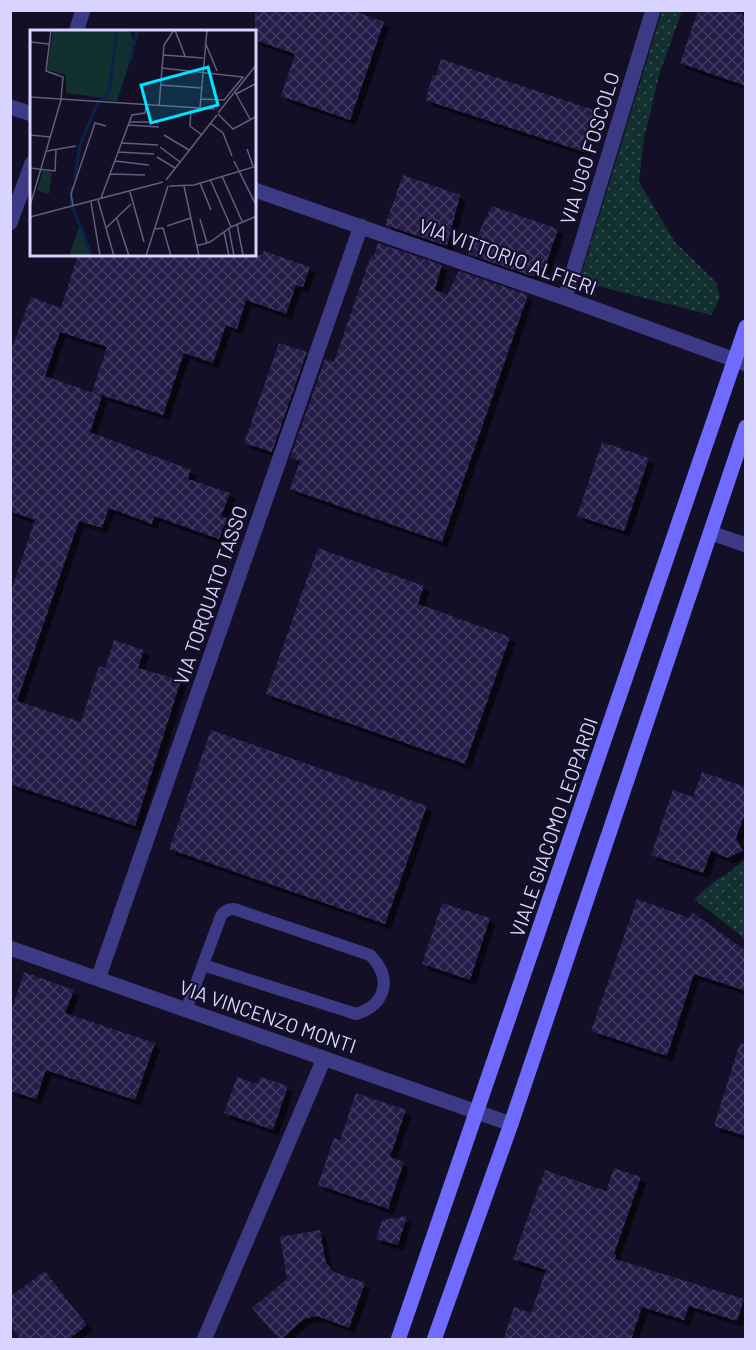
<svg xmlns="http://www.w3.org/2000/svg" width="756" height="1350" font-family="Barlow,sans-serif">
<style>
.grass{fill:url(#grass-dots)}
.building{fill:url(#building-cross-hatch);filter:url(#shadow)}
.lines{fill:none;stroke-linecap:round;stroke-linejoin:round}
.lane{stroke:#3d3a85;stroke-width:12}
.street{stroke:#3d3a85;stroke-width:15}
.secondary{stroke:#6f6bff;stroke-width:15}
.labels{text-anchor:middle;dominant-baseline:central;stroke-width:4.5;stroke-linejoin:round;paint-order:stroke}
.street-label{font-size:20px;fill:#d9d4ff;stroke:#130f26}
.inset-river{fill:none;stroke:#0c2248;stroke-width:3}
.inset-road{fill:none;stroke:#625e7d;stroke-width:1.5}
.view{fill:#00e5ff;fill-opacity:0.15;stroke:#00e5ff;stroke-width:3}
.inset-edge{fill:none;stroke:#d9d4ff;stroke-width:3}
</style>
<defs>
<pattern id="grass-dots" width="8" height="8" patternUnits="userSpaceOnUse" patternTransform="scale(1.5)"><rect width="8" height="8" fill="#12302f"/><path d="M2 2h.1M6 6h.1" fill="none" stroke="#344d4e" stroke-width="1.8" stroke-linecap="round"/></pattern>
<pattern id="building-cross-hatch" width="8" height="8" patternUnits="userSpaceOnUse" patternTransform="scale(1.5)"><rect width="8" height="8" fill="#241b47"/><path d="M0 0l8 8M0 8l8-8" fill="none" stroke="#433b63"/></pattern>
<filter id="shadow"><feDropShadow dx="5.5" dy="5.5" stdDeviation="0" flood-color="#0009"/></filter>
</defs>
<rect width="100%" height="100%" fill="#130f26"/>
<path class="grass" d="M662 11H682L660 72 644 138 639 182 675 242 716 282 720 298 711 315 594 285 581 275Z
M745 859V939L694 899 716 880 730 872Z"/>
<path class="building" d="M255 10H351L384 22 350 120 281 96 295 54 255 40Z
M698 10H729L746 16V86L680 63Z
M441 59 597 111 584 152 425 100 433 75 436 76Z
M403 175 460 195 447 246 385 225Z
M492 206 558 229 544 270 538 267 534 277 468 254Z
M378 243 442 265 435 290 447 295 459 271 528 295 442 542 290 489 300 461 290 458 325 359 334 362 371 255 374 256Z
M264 251 310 267 303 287 296 285 286 314 246 300 237 329 226 325 213 363 184 353 163 415 92 392 107 347 60 332 45 376 102 396 90 432 191 470 188 479 230 493 221 516 227 518 219 539 154 516 152 524 109 508 102 528 79 521 17 701 81 722 99 666 105 668 114 640 144 650 138 668 181 680 135 826 10 784V594L35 520 10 511V353L31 297 61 308 78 255H262Z
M279 343 307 352 272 452 244 443Z
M602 442 649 458 624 531 577 516Z
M318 548 424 586 418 604 510 637 465 764 266 694Z
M211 730 427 806 385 924 169 849Z
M702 772 746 787V811L736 838 743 851 728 858 711 851 703 873 651 855 673 790 693 797Z
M637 899 690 918 692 912 746 951V991L694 974 667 1056 591 1031Z
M442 903 490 918 470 980 422 964Z
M24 972 74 990 65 1013 155 1043 135 1100 46 1070 36 1099 10 1091V1015Z
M740 1043 746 1044V1136L714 1126Z
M237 1077 257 1084 260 1077 288 1086 273 1130 224 1113Z
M356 1093 406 1110 390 1157 404 1162 388 1209 318 1185 334 1138 340 1140Z
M614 1168 641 1177 614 1254 616 1255 615 1259 744 1299 737 1321 689 1306 684 1320 642 1307 631 1340H503L514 1307 531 1313 546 1270 513 1259 545 1170 606 1191Z
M407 1216 398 1245 376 1239 382 1220Z
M320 1230 326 1263 334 1272 365 1283 349 1328 317 1316 304 1319 280 1340 252 1308 287 1279 280 1237Z
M45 1271 87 1325 68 1340H21L10 1326V1297Z"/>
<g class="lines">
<path class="lane" d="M186 1010 221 916C224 911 228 909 234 909L370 955C393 978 386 1005 356 1014L203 965"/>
<path class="street" d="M76 32 83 10
M10 107 32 114
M255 190 565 298 746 364
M10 223 32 163
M565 298 653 10
M711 533 746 545
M10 948 511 1124
M98 979 361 226
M204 1340 320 1068 323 1058"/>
<path class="secondary" d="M398 1340 746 327
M434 1340 511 1124 746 427"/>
</g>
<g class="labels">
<g class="street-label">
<text transform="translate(589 148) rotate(-73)">VIA UGO FOSCOLO</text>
<text transform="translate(508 256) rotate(20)">VIA VITTORIO ALFIERI</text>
<text transform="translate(210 595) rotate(-71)">VIA TORQUATO TASSO</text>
<text transform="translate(553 827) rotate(-71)">VIALE GIACOMO LEOPARDI</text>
<text transform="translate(268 1016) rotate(19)">VIA VINCENZO MONTI</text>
</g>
</g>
<g transform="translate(30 30)">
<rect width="226" height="226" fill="#130f26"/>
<path d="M88 0 87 12 99 15 100 8 104 10 110 0 87 71 72 70 79 64ZM50 195 58 216 62 226H39Z" fill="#12302f"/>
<path d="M86 7a8 8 0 1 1 16 0a8 8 0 1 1-16 0ZM23 0H86L78 62 73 68 36 63V45L17 40Z" fill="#12302f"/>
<path d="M13 140 22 142 19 164 7 160Z" fill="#12302f"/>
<path class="inset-river" d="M100 31 107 0M45 148 50 115 67 74 79 63 87 0M42 157 41 173 62 226"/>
<path class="inset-road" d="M145 0 155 26M0 12 19 14M175 12 187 41M133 25 173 28M132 38 213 47 194 70 171 69M131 55 171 58M205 62 220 89M206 64 225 54M0 67 185 79M129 76 134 15 144 0M170 78 177 0M161 80 160 96 172 105M188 83 227 34M188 84 203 99 227 86M99 92H128M180 93 193 103 202 126M98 95 129 97M0 105 21 107M134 105 159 120M92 113 128 115M130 117 150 132M217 119 223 136M17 121 46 116M88 122 124 124M127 127 145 138M85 131 119 135M204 131 227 177M0 138 25 141 26 120M80 144 115 145M192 146 212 191M180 149 201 197M136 150 187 85M170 153 181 180M139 156 164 155 227 136M154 156 169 226M100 162 114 212M71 168 102 85 115 83 116 76M68 170 84 226M61 172 70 226M0 176 31 70 33 47 16 41 21 0M43 176 41 164 65 93 76 96M0 187 133 152M87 189 99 226M170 189 177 213M207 194 213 225M137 196 161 188M76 198 101 174M124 199 133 198 141 226M199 199 204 226M194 202 199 226M166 216 180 212 201 197 227 186M116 226 138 156M200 226 227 225"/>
<path class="view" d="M178 37 188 75 121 93 111 55Z"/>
<rect width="226" height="226" class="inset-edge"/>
</g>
<rect width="756" height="1350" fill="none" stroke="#d9d4ff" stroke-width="24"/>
</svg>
